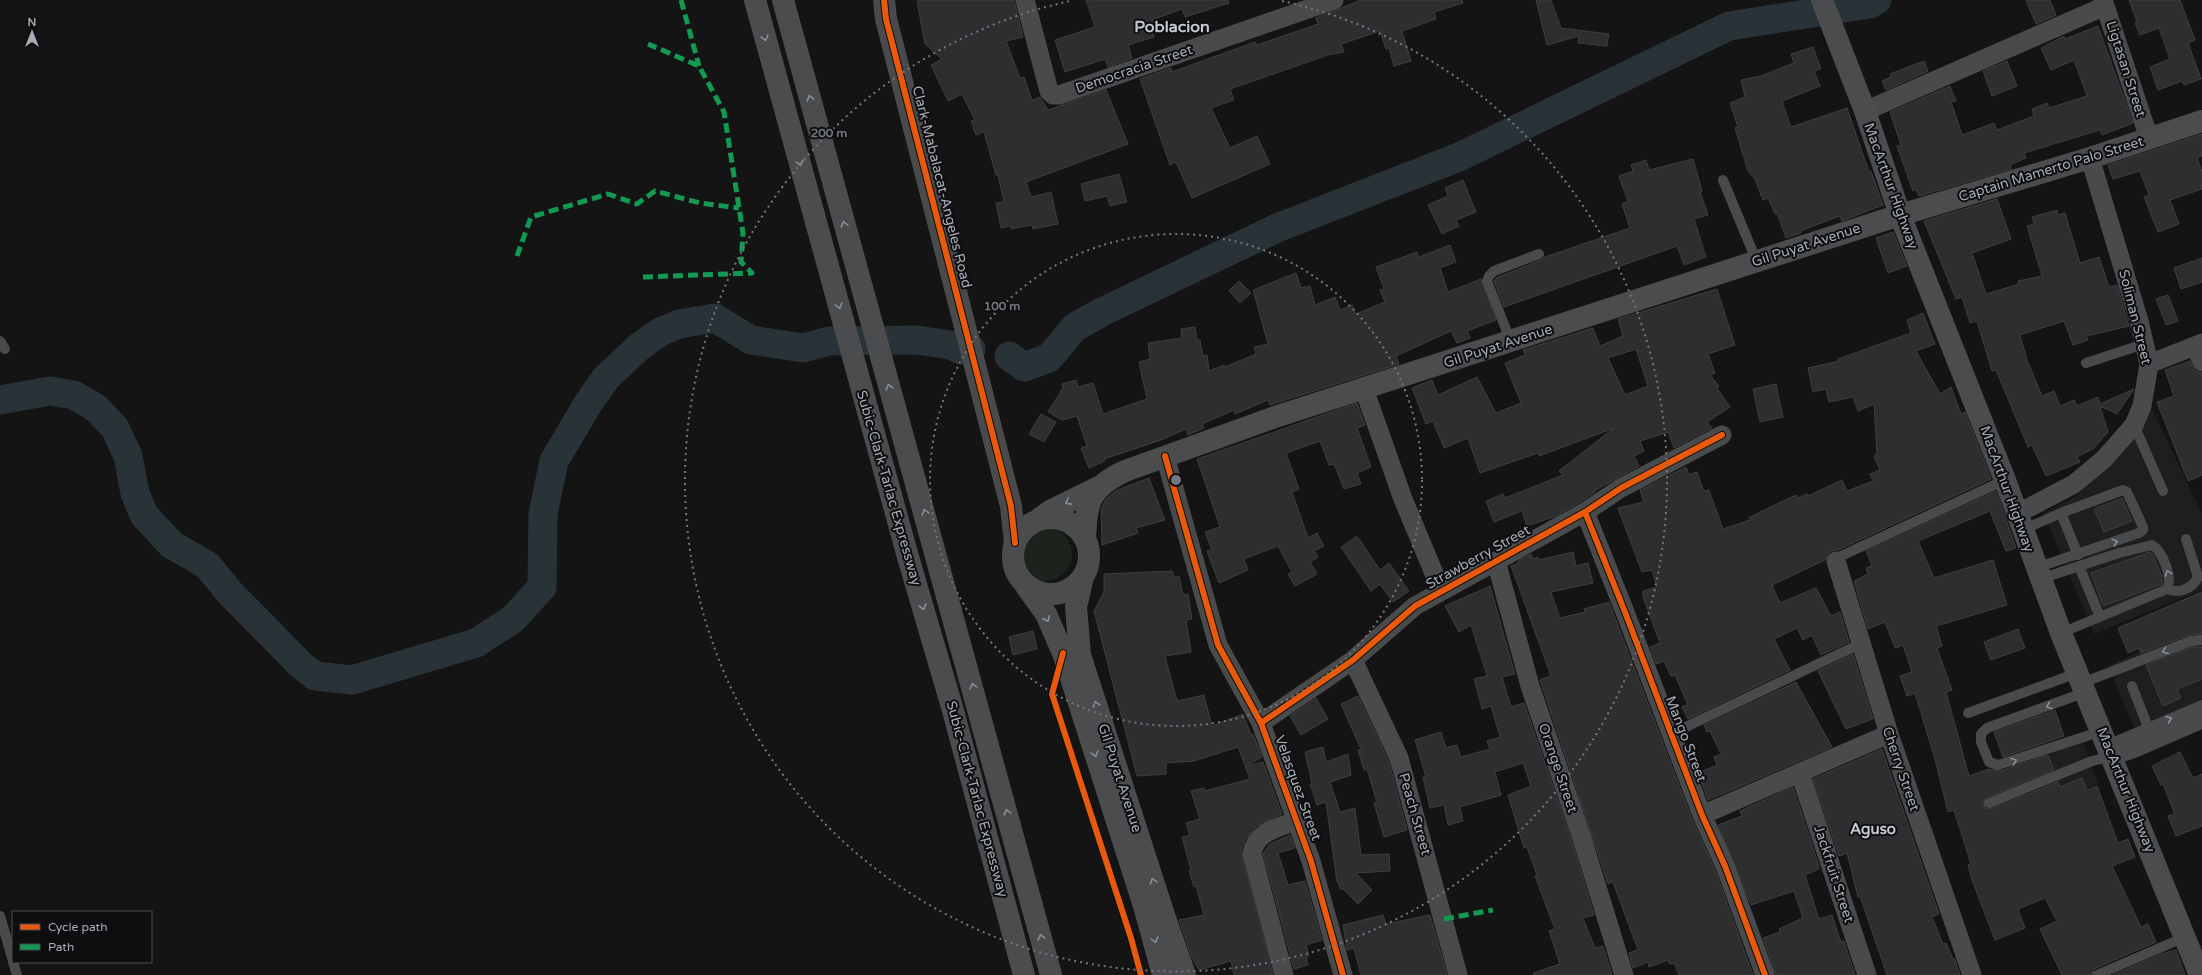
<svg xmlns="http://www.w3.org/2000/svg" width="2202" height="975" font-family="'Varela Round',sans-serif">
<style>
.built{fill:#1e1e20}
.green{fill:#1c221c}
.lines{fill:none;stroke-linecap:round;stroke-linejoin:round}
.river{stroke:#293337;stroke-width:29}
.building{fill:#2e2e30;stroke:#3c3e40;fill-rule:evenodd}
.service{stroke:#484a4c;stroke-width:10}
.minor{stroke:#484a4c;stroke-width:19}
.tertiary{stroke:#484a4c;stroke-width:22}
.primary{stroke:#4a4c4e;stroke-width:22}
.trunk{stroke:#4a4c4e;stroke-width:22}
.motorway{stroke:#4a4c4e;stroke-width:22}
.quiet{stroke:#139951;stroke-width:5;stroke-dasharray:10 5;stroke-linecap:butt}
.cycleway-casing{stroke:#0e0e10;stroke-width:8}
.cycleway{stroke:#e8590c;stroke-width:6}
.oneway{stroke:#8a8f96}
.oneway2{stroke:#898f96}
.ring{fill:none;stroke:#72777d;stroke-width:2;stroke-dasharray:2 4}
.labels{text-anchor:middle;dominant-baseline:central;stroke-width:4;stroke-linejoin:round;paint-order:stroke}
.street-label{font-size:14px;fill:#a5acb5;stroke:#0e0e10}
.neighbourhood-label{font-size:15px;font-weight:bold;fill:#c5cad1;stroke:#0e0e10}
.quarter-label{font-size:16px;font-weight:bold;fill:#c5cad1;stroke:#0e0e10}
.centre{fill:#72777d;stroke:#0e0e10;stroke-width:2}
.ring-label{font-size:12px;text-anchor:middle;font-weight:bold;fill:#72777d;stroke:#0e0e10;stroke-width:4;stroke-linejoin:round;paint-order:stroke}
</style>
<rect width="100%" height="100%" fill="#141414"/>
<path class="built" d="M2150 405 2202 513V590L2094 634 2044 513 2076 496 2123 450Z
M2202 623V714L2140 742 2108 666Z
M2083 741 2098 784 1982 826 1967 787Z"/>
<path class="green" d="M1018 554a27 27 0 1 1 54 0a27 27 0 1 1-54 0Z"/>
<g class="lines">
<path class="river" d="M1009 356 1024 367 1049 358 1075 327 1102 312 1277 228 1459 157 1729 26 1870 4 1877 0
M0 400 50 391 74 395 96 408 115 428 128 456 135 493 144 515 172 545 207 565 231 594 302 666 315 676 352 680 476 643 513 619 542 587 543 514 554 461 589 402 606 378 639 347 660 332 679 324 715 318 751 340 803 348 829 341 917 340 951 345 961 350 971 349"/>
</g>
<path class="building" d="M925 0H1014L1023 37 1006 41 1020 78 1024 77 1032 100 1040 97 1048 110 1106 90 1128 144 1026 182 1031 197 1051 192 1058 224 1033 229 1032 225 1011 229V226L1001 228 996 203 1004 202 998 175H996L984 132 976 135 971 121 975 120 962 94 948 101 931 65 942 59 925 44 917 1Z
M1086 0H1228L1229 3 1185 17 1182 9 1152 20 1154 24 1150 26 1154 37 1128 45 1132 58 1108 67 1105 59 1065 72 1055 40 1095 27Z
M1361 0H1462L1463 3 1434 12 1436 19 1402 31 1411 61 1394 66 1389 48 1386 49 1380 31 1341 44 1344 52 1328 55 1230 89 1234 100 1211 108 1230 148 1257 136 1270 164 1192 198 1176 162 1170 165 1140 79 1171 68 1172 72 1255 42 1257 45 1318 24 1316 18Z
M1536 0H1551L1561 28 1609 34 1607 46 1578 43 1579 36 1547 45Z
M2026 0H2050L2056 15 2036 24Z
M2129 0H2180L2195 40 2188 43 2201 79 2184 85 2182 81 2158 90 2150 67 2170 59 2159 28 2140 35 2135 23 2137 22Z
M2098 26 2133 123 2102 135 2100 130 2024 153 2026 158 2010 165 2011 169 2008 170 1919 196 1916 189 1913 191 1897 146 1901 145 1890 112 1950 86 1956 101 1951 102 1962 135 1994 123 1997 130 2034 116 2032 109 2047 103 2049 108 2087 96 2074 60 2051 70 2041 48 2064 36 2065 39Z
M1813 47 1821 69 1814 71 1820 86 1782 101 1791 127 1847 108 1869 172 1871 171 1883 205 1842 221 1840 216 1800 231 1801 233 1786 238 1777 213 1775 214 1768 198 1763 200 1755 179 1748 171 1735 128 1738 127 1730 103 1745 97 1741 80 1761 76 1794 63 1791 54Z
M1924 61 1928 71 1886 90 1882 81 1891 77 1890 74Z
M2007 61 2017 86 1992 96 1983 71Z
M2202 134V156L2197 158 2202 172V189L2170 200 2179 224 2158 232 2144 197 2149 195 2140 171 2113 179 2108 165Z
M1693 159 1702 191H1700L1708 215 1694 219 1706 257 1684 265 1677 246 1504 307 1494 281 1498 277 1541 260 1545 257 1630 228 1622 204 1628 202 1619 176 1633 171 1631 165 1646 160 1649 170Z
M1119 174 1127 202 1110 206 1107 196 1085 201 1081 184Z
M1463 180 1476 212 1456 220 1459 226 1442 234 1428 205 1448 196 1445 188Z
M1997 199 2011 239 1972 253 1986 294 2019 284 2018 281 2042 276 2027 226 2034 224 2032 217 2057 210 2058 215 2065 213 2080 263 2099 257 2109 287 2117 285 2129 326 2086 336 2088 340 2073 345 2064 321 2020 335 2027 360 2042 396 2054 391 2060 406 2074 400 2077 406 2098 397 2100 404 2134 389 2117 414 2100 406 2108 432 2094 448 2077 457 2080 462 2046 476 2032 445 2028 447 1996 370 1992 371 1977 321 1970 323 1962 297 1956 299 1924 221Z
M1893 232 1907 266 1888 273 1876 238Z
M1450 245 1456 262 1440 268 1448 292 1481 279 1496 320 1467 331 1470 338 1457 343 1451 331 1396 356 1399 364 1270 405 1268 400 1235 414 1234 410 1202 424 1204 428 1188 435 1186 429 1161 440 1104 459 1105 461 1089 468 1081 448 1087 446 1077 416 1062 420 1048 412 1063 388 1062 384 1076 380 1078 387 1093 383 1103 414 1147 399 1139 362 1150 359 1148 343 1182 338 1181 329 1195 327 1197 340H1200L1203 356 1207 355 1209 371 1224 365 1225 367 1256 354 1254 347 1268 344 1253 290 1296 273 1301 288 1310 286 1315 305 1335 297 1340 310 1352 305 1356 314 1385 302 1380 290 1384 289 1376 267 1417 252 1419 257Z
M2202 258V282L2181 289 2174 268Z
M1239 281 1251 293 1240 303 1229 291Z
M1717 289 1735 345 1708 354 1715 373 1710 375 1719 386 1717 388 1730 407 1707 422 1712 428 1674 448 1668 432 1640 441 1644 451 1634 456 1639 466 1594 491 1595 492 1579 503 1556 516 1527 526 1522 511 1494 522 1486 501 1503 494 1505 498 1563 475 1559 471 1614 428 1539 456 1538 453 1480 473 1468 438 1444 448 1433 421 1426 424 1412 388 1432 380 1438 395 1477 377 1496 413 1521 403 1505 363 1525 355 1523 350 1593 328 1600 346 1623 336 1618 319ZM1636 349 1648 386 1625 395 1608 358Z
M2168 295 2178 321 2166 325 2156 299Z
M1923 313 1935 344 1916 351 1940 394 1951 387 1961 414 1965 412 1991 479 1838 550 1832 551 1828 554 1825 560 1772 585 1780 603 1816 588 1831 616 1840 612 1849 642 1821 655 1812 635 1803 640 1797 628 1774 639 1790 670 1688 719 1682 707 1688 705 1675 675 1671 676 1664 661 1656 664 1650 647 1660 643 1643 597V591L1657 587 1652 570 1642 572 1618 508 1644 502 1640 490 1686 467 1689 475 1697 472 1703 489 1705 491 1709 490 1723 529 1750 520 1749 518 1762 511 1796 495 1797 498 1807 494 1808 496 1842 480 1847 491 1873 481 1870 474 1880 470 1874 456 1877 454 1874 404 1858 411 1853 397 1829 402 1826 389 1813 392 1808 368 1839 361 1838 359 1911 333 1907 320Z
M2190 361 2195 371 2202 373V475L2188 481 2157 402 2174 396 2165 370Z
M1776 384 1783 417 1760 422 1753 389Z
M1357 403 1365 425 1357 428 1371 467 1357 473 1361 484 1344 489 1334 464 1329 465 1320 441 1286 453 1299 489 1292 492 1308 538 1317 533 1324 546 1314 551 1318 557 1310 562 1317 574 1295 586 1288 574 1292 572 1278 546 1244 559 1248 570 1219 583 1207 551 1212 550 1205 532 1220 527 1197 459Z
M1041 414 1056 422 1044 442 1029 434Z
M1149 478 1165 520 1136 528 1138 533 1102 545 1101 509 1106 499 1117 490Z
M1996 491 2016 548 2006 551 1990 511 1918 541 1934 578 1993 560 2007 605 1936 626 1942 646 1937 648 1952 690 1946 692 1969 776 1989 769 2000 771 2048 755 2054 770 1987 797 1983 802 1985 808 1991 809 2058 782 2060 787 2082 778 2087 790 2097 786 2118 843 2128 839 2135 857 2112 866 2141 927 2148 924 2156 942 2094 969 2091 975H2062L2040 929 2057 921 2045 898 2018 909 2025 928 1995 940 1972 880 1968 865 1971 864 1954 810 1948 812 1935 759 1915 693 1907 696 1900 676 1912 672 1903 645 1895 648 1885 622 1868 629 1854 581 1868 574 1866 568 1872 566 1866 551Z
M2122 498 2132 521 2104 532 2094 509Z
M1357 536 1380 570 1389 563 1409 591 1393 602 1380 584 1371 591 1341 547Z
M1573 552 1576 566 1588 563 1593 583 1551 592 1560 618 1585 612 1584 609 1609 602 1692 819 1715 870 1753 975H1679L1674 963 1670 964 1668 960 1649 967 1648 962 1633 968 1629 953 1638 950 1613 882 1608 884 1540 680 1551 676 1511 566 1519 563 1518 561 1531 554 1533 559 1538 557 1539 560Z
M2150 552 2154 557 2162 577V584L2103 606 2091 573Z
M1172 571 1174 577 1179 576 1183 595 1188 594 1192 619 1186 620 1191 652 1165 656 1177 701 1204 695 1212 726 1243 714 1251 735 1253 734 1262 757 1246 766 1263 762 1282 814 1256 827 1245 840 1241 850 1273 975H1234L1231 961 1199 970 1192 958 1179 920 1204 915 1196 886 1194 887 1189 871 1191 870 1182 837 1190 835 1186 823 1200 819 1191 791 1204 788 1205 791 1250 779 1238 747 1194 761 1166 763V774L1137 776 1094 611 1104 592V574Z
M1490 586 1515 674 1502 677 1511 707 1524 703 1571 838 1594 915 1583 918 1595 948 1603 946 1612 974 1611 975H1534L1533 973 1560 964 1549 931 1555 929 1535 876 1537 875 1527 847 1524 848 1508 795 1531 786 1523 763 1495 772 1501 795 1460 807 1463 821 1448 825 1444 805 1430 808 1423 777H1426L1415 740 1441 732 1446 748 1457 745 1461 757 1490 749 1487 741 1500 737 1491 706 1482 709 1474 679 1487 676 1471 625 1459 632 1445 606Z
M2202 592V634L2189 635 2141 653 2139 648 2128 653 2118 628Z
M2018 629 2025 648 1991 660 1984 642Z
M1033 631 1037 649 1013 655 1009 637Z
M2192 647H2202V679L2177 689 2181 698 2163 706 2146 665Z
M1853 654 1873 719 1846 729 1818 671Z
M1796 682 1832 747 1708 800 1698 773 1717 765 1714 757 1721 754 1710 731 1707 732 1704 725Z
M1358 696 1389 762 1407 830 1384 837 1374 803 1377 802 1367 769 1364 770 1358 750 1361 749 1341 704Z
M1316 698 1328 719 1301 735 1290 716Z
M2055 710 2064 736 2003 757 1994 732Z
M1323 747 1326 762 1348 754 1351 775 1330 782 1340 812 1355 808 1361 855 1389 854 1390 871 1356 873 1372 890 1358 904 1343 889H1340L1338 881 1337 882 1326 802 1317 805 1310 784H1312L1305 752Z
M1882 749 1939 914 1932 917 1943 944 1946 943 1953 959H1955L1960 975H1887L1860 896 1858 897 1847 853 1839 856 1813 779Z
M2180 752 2193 778 2202 774V826L2176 836 2168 816 2175 814 2163 784 2161 785 2152 766Z
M1793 787 1818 863 1819 869 1805 875 1819 919 1832 915 1841 942 1844 941 1855 975H1776L1763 938 1780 932 1779 929 1803 918 1794 891 1751 905 1718 825 1742 816 1740 811Z
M1290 835 1295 848 1278 853 1288 885 1305 881 1322 940 1306 945 1309 956H1306L1308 965 1294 969 1263 853 1270 844Z
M1383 915 1386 924 1430 915 1447 975H1361L1354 948 1347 950 1343 925Z
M2176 950 2185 975H2113L2161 954Z"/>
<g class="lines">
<path class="service" d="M1723 180 1757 262
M0 341 5 349
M1511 342 1487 281 1489 276 1494 271 1539 254
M2086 363 2144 344
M2134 425 2163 491
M2061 513 2078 555
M2022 530 2061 513 2123 490 2127 492 2143 527V530L2139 533 2036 568
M1836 561 1841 556 2005 480
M2079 566 2100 617
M2040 579 2119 553 2152 545C2163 552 2173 578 2167 589L2061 633
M2167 589C2179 594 2192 589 2198 577L2186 539
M2082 683 2191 641 2202 640
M2132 686 2148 727
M2086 692 1987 728 1981 734V742L1989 762 1998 765 2102 731
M1968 713 2077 673
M1671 734 1860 644
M2107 745 2202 705
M1989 803 2092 761 2112 756
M0 916 13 961
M13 962 17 975
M2097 975 2185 937"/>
<path class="minor" d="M1025 0 1049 91 1053 95H1059L1334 0
M2103 0 2149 138
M1865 111 2105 6
M2195 346 2202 362
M2149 364 2202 343
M1364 389 1403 499 1441 590
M1165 456 1218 645 1261 723 1311 861 1343 975
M1585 512 1625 612 1702 815 1725 866 1765 975
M2017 514 2074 484 2104 459 2134 425 2142 406 2149 364 2139 321 2090 158
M1496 561 1530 686 1581 835 1624 975
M1836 561 1889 734 1972 975
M1353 660 1399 758 1458 975
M1261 723 1353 660 1415 606 1585 512 1621 488 1722 435
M2112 756 2135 748 2202 719
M1800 773 1867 975
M1702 815 1889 734
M1284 975 1252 853C1256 832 1279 827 1296 821"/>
<path class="tertiary" d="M884 0 886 19 1011 506 1015 543"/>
<path class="primary" d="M1013 556a38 38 0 1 1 76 0a38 38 0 1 1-76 0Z
M1039 519 1050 511 1101 486
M1085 539C1087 502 1088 489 1125 471L1275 417 1900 215 2090 158 2202 121
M1083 577 1076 607 1080 655 1165 918 1185 975
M1026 586 1046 614 1063 653 1144 906 1163 975"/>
<path class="trunk" d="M1822 0 1865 111 1900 215 2005 480 2061 633 2200 975"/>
<path class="motorway" d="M755 0 908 557 952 707 1024 975
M783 0 1051 975"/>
<path class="quiet" d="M681 0 699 66
M517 256 531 217 608 194 637 204 655 191 700 203 739 208
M643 277 752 273 741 262 743 233 724 112 699 66 648 44
M1444 919 1493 910"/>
<g class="cycleway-casing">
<path id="cycleway" d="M884 0 886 19 1011 506 1015 543
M1165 456 1218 645 1261 723 1311 861 1343 975
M1585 512 1625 612 1702 815 1725 866 1765 975
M1063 653 1052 694 1131 938 1141 975
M1261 723 1353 660 1415 606 1585 512 1621 488 1722 435"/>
</g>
<use href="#cycleway" class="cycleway"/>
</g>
<defs><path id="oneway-chevron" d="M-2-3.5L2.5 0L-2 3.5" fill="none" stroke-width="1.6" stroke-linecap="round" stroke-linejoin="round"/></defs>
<g class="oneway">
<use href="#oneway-chevron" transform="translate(765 38) rotate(75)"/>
<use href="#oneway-chevron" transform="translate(810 98) rotate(-105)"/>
<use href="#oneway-chevron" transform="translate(800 163) rotate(75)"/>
<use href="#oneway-chevron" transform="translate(844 224) rotate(-105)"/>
<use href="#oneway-chevron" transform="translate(839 306) rotate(75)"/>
<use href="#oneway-chevron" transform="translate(889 387) rotate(-106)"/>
<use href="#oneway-chevron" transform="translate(1068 502) rotate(152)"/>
<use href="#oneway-chevron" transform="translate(925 512) rotate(-106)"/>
<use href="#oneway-chevron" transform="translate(923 607) rotate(74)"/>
<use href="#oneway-chevron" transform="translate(1047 619) rotate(65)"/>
<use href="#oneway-chevron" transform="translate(973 686) rotate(-105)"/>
<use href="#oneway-chevron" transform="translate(1096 704) rotate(-108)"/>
<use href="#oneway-chevron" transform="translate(1095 754) rotate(74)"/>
<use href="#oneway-chevron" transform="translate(1007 812) rotate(-105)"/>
<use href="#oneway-chevron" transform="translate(1153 881) rotate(-108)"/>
<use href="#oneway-chevron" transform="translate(1041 937) rotate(-105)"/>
<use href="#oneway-chevron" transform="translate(1155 940) rotate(73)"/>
</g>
<g class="oneway2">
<use href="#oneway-chevron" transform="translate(2115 542) rotate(-19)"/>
<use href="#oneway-chevron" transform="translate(2168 573) rotate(-111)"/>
<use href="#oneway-chevron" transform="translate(2165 651) rotate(159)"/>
<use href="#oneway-chevron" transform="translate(2049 706) rotate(159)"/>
<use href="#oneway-chevron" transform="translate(2169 719) rotate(-22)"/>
<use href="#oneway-chevron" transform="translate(2014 761) rotate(-19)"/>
</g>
<g class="ring">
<circle cx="1176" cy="480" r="246"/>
<path d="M1282 1A491 491 0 1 1 1070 1"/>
</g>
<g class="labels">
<g class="street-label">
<text transform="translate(1134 69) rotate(-19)">Democracia Street</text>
<text transform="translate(2126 69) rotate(72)">Ligtasan Street</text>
<text transform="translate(2051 169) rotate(-17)">Captain Mamerto Palo Street</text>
<text transform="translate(1891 186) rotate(70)">MacArthur Highway</text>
<text transform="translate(942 187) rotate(76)">Clark-Mabalacat-Angeles Road</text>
<text transform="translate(1806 245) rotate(-18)">Gil Puyat Avenue</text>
<text transform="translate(2135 317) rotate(76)">Soliman Street</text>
<text transform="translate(1498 346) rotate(-18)">Gil Puyat Avenue</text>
<text transform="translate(889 488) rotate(74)">Subic-Clark-Tarlac Expressway</text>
<text transform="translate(2007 489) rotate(70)">MacArthur Highway</text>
<text transform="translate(1478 557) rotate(-29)">Strawberry Street</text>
<text transform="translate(1686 739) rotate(69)">Mango Street</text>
<text transform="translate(1558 768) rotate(71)">Orange Street</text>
<text transform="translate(1901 769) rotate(71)">Cherry Street</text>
<text transform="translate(1120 778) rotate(72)">Gil Puyat Avenue</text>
<text transform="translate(1298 788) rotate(70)">Velasquez Street</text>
<text transform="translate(2126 790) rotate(68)">MacArthur Highway</text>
<text transform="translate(977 799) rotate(75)">Subic-Clark-Tarlac Expressway</text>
<text transform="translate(1415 814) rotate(74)">Peach Street</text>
<text transform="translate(1834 874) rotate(72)">Jackfruit Street</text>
</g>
<g class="neighbourhood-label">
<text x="1873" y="829">Aguso</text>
</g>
<g class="quarter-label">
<text x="1172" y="27">Poblacion</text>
</g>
</g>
<circle cx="1176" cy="480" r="6" class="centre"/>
<g class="ring-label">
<text x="829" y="137">200 m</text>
<text x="1002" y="310">100 m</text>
</g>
<rect x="12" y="911" width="140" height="52" fill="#0e0e10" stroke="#4a4d52"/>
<rect x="20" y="924" width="20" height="6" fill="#e8590c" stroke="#4a4d52"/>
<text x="48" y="931" font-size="12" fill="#a5acb5">Cycle path</text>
<rect x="20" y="944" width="20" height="6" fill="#139951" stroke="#4a4d52"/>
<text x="48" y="951" font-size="12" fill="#a5acb5">Path</text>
<g transform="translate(32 32)" stroke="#0e0e10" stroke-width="3" paint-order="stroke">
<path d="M0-3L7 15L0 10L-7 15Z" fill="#a5acb5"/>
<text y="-6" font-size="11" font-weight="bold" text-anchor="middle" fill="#a5acb5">N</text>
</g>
</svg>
